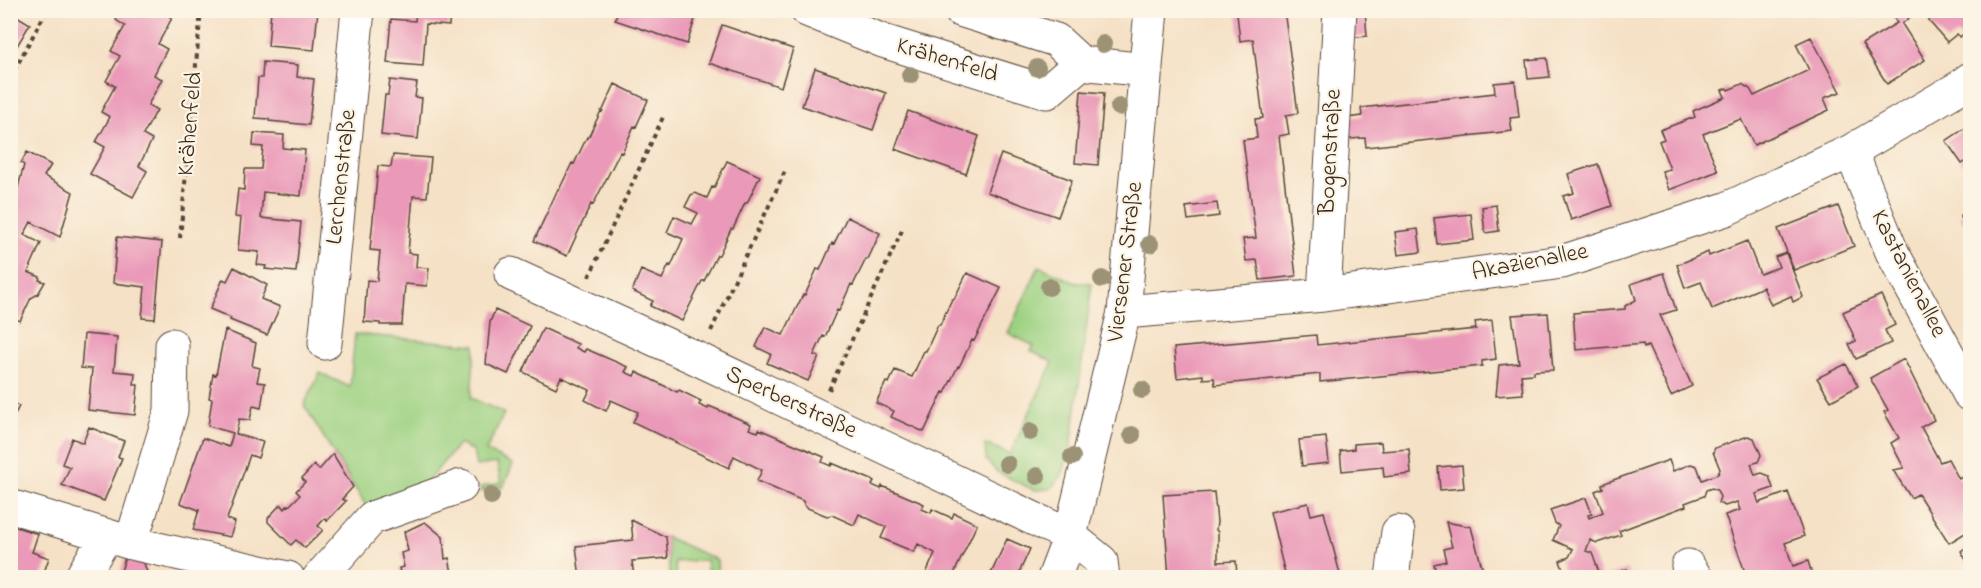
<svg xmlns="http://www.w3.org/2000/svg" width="1981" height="588" font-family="'Indie Flower',sans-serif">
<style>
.green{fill:#9dd182;stroke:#6c7e50;stroke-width:1.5}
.building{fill:#ea99b8}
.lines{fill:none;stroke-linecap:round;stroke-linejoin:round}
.minor-casing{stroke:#574537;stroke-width:35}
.path{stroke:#574537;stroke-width:4;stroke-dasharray:4.5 4.5;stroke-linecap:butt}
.minor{stroke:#fff;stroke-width:33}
.tree{fill:#9c9377}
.labels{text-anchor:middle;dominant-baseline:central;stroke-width:4.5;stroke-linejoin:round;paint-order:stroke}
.street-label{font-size:24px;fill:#3b2a1e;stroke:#fcf5e5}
</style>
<rect width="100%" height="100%" fill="#fcf5e5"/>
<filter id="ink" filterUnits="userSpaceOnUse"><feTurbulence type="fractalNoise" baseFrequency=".0167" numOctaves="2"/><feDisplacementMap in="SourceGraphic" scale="12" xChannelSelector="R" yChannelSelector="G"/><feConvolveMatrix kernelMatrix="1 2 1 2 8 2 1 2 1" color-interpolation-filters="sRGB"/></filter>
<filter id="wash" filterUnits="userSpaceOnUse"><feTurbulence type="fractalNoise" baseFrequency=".008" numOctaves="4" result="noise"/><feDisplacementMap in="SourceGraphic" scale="24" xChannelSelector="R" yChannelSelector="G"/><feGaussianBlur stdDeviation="1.35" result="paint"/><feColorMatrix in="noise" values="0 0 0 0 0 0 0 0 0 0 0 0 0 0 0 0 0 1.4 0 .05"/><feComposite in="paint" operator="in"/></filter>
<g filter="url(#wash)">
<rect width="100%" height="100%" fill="#f5e1c6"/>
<path class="green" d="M1039 266 1076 283H1092L1071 447 1062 475 1050 489 1034 490 997 472 986 460 985 444 1010 454 1053 362 1031 351 1034 346 1008 333Z
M355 334 475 345 471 398 504 413 486 451 513 464 503 487 481 492V487L501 483 497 463 476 466 473 451 459 444 426 483 368 509 304 405 320 373 350 387Z
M666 537 717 560 718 577H708L706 560 675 562 676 577H670Z"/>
<g id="blocks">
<path class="building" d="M10 10H17L15 15 30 24 14 51 10 49Z
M121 10H165L164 13 172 18 158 44 167 49 154 75 162 79 148 105 157 110 143 135 152 140 139 166 147 171 133 197 90 174 105 147 96 142 110 117 101 112 115 86 106 81 120 56 111 51 125 26 116 20Z
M271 10H318L314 50 268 46Z
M416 10H450L449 26 426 24 423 66 387 63 391 19 415 21Z
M618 10H698L687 44 615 20Z
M1262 10H1284L1298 113 1286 115 1289 134 1279 136 1296 276 1260 280 1257 260 1246 261 1243 239 1256 238 1243 140 1257 138 1255 119 1263 118 1253 39 1240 41 1237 14Z
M1350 10H1365L1367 36 1349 38Z
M1889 10H1918L1902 24 1925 60 1887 84 1862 44 1897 23Z
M1936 10H1970V30L1969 29 1960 37 1957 34 1947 42 1928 20 1937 12Z
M722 25 793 49 781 87 709 63Z
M1811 37 1840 92 1824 98 1829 110 1754 145 1741 119 1703 134 1718 171 1669 190 1662 171 1670 169 1659 141 1664 139 1660 130 1695 117 1693 111 1725 97 1722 90 1727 88 1728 90 1742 84 1750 89 1754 96 1809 70 1796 44Z
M1547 58 1550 77 1528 79 1526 60Z
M263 62 298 65 297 77 314 79 309 125 269 121V119L255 118 258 78H262Z
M815 68 886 93 873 130 802 106Z
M390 80 417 83 415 97 422 98 418 139 381 135 385 95H388Z
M1515 81 1519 117 1510 118 1512 131 1366 147 1365 138 1349 139 1347 118 1362 116 1361 108 1495 93 1494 83Z
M615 84 648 100 636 127 634 126 622 153 620 152 593 205 591 204 567 256 534 241 558 189 559 190 572 163 574 164 587 137 588 138 601 111 602 112Z
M1081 91 1104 93 1098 165 1075 163Z
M908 111 979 136 966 174 895 149Z
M1970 125V164L1968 160 1962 164 1946 141Z
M254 133 284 135 283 148 305 150 301 196 263 192 261 218 301 222 296 272 265 269 266 266 257 265 259 252 238 250 241 218 235 217 238 189 244 190 245 169H261L263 147 253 146Z
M27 152 51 165 44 176 73 192 60 237 31 222 24 235 41 243 28 272 40 277 39 280 45 282 38 294 31 298 20 321 10 316V243L16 232 10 230V210H12L24 165 21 163Z
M1001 154 1072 180 1058 217 987 192Z
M393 155 431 158 427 197 413 196 408 253 417 254 416 267 429 268 427 286 405 284 402 325H380V323L364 322 367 280 377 281 380 251 370 250 378 166 391 167Z
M727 161 760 176 747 203H745L733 229H731L719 255H717L704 281H702L682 321 650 306 653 301 632 291 641 270 662 279 669 265 671 266 683 239 667 232 674 216 692 224 698 213 685 207 691 195 695 193 707 198 712 187 714 188Z
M1598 164 1612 206 1571 220 1563 196 1574 193 1568 174Z
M1217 203 1219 216 1188 220 1186 207Z
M1496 205 1499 231 1485 233 1482 207Z
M1838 206 1854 246 1794 270 1778 229Z
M1970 209V231L1960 216Z
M1471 214 1474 240 1437 244 1434 218Z
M847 217 880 233 868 259H866L853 285 851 284 839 311 837 310 825 337 823 336 814 355 819 357 808 381 767 363 771 354 756 347 765 327 783 335 803 295H805L817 269 820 270 832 243 834 244Z
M1418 229 1421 252 1398 255 1395 232Z
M117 237 162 242 155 319 142 318 145 287 113 283Z
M1747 241 1760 274 1779 267 1775 257 1786 253 1803 297 1793 302 1791 296 1771 305 1763 287 1712 309 1701 282 1685 288 1677 265 1708 252 1709 256Z
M234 267 267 285 261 299 280 307 267 335 230 320 231 318 210 309 223 279 227 281Z
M967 273 1001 288 974 341 972 340 959 367 958 366 945 393 943 392 924 432 891 417 894 411 876 403 886 382 889 383 895 370 912 377 924 351H926L938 325H940L952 299H954Z
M1664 273 1676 310 1660 315 1692 386 1671 396 1648 346 1644 348 1643 344 1576 350 1573 313 1625 309V306L1636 300 1631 284Z
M1881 295 1895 325 1885 330 1891 343 1856 359 1849 344 1856 341 1843 312Z
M495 310 530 326 508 374 486 364 490 322Z
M1548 313 1553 370 1534 371V374L1521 375 1523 394 1496 396 1499 365 1519 363 1512 315Z
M1492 320 1496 359 1482 361V366L1320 382V374L1215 385 1214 378 1203 379V375L1177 378 1174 348 1316 335 1317 345 1476 329 1475 322Z
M543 328 578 344 576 348 584 352 586 349 628 367 625 372 634 376 636 372 677 392 679 390 701 401 699 405 708 409 709 406 751 424 749 429 758 432 759 429 824 457 822 462 831 466 832 463 874 481 872 485 881 489 882 486 924 504 922 509 931 513 932 509 952 518 954 513 977 524 952 578H924L935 553 918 544 914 552 881 538 886 527 859 514 854 525 832 515 827 516 805 507 803 501 757 481 762 470 734 456 729 468 633 422 638 412 611 400 606 411 585 400 590 390 561 377 556 388 523 372Z
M225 330 256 343 252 366 260 368 257 382 265 383 261 408 253 406 250 420 239 419 236 434 263 442 258 458 250 455 227 519 235 522 230 537 193 530 199 510 180 503 203 438 229 447 233 433 208 426 212 399 209 398 213 374 216 375Z
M84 334 117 337 114 371 135 373 134 385H138L135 415 88 410 92 369 81 368Z
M1904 359 1934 420 1921 427 1940 462 1948 459 1959 479 1970 472V530L1949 543 1918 494 1911 498 1893 470 1904 468 1891 443 1899 438 1884 412 1888 410 1870 378Z
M1846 364 1858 386 1831 401 1817 378Z
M10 402 19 406 10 425Z
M89 427 124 441 118 457 122 458 104 501 62 485 70 467 62 464 72 438 83 443Z
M1748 436 1754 438 1761 455 1758 462 1751 464 1755 475 1762 473 1769 476 1773 488 1756 494 1759 503 1788 492 1804 536 1785 543 1793 566 1808 561 1813 578H1747L1725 515 1740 510 1737 502 1725 506 1718 503 1720 497 1717 490 1712 488 1706 490 1704 496 1685 503 1686 506 1619 531 1621 535 1597 543 1590 540 1586 551 1592 553 1601 578H1566L1560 561 1569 557 1573 549 1553 540 1559 526 1555 523 1550 510 1586 498 1592 514 1588 515 1589 518 1603 512 1595 491 1603 488 1602 484 1669 460 1673 471 1691 464 1697 466 1702 480 1718 474 1720 469 1713 452 1715 448Z
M1326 437 1329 463 1302 466 1299 440Z
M1381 442 1382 451 1409 449 1411 474 1384 477 1383 467 1342 471 1340 451 1354 449V444Z
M333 454 353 487 342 499 346 501 327 521 325 518 318 526 323 530 305 548 296 540 291 545 268 522V518L281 504 285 509 288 505 289 506 300 495 296 491 305 482 302 478 314 465 319 470Z
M1462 465 1464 488 1440 490 1438 467Z
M1214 492 1217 522 1216 530 1218 532V562L1236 561 1237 578H1169L1163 495Z
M1308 503 1311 515 1324 512 1341 578H1286L1270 512Z
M631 520 666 537 668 558 632 561 634 578H580L576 546 633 540Z
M425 522 443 537 445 559 449 558 453 578H401L399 568 404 567 401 553 408 551 404 532Z
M1446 522 1471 527 1485 578H1437L1434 564 1446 561 1443 549 1452 547Z
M10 525 38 534 32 552 49 558 43 575H40L39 578H10Z
M1007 539 1030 549 1019 573 1017 578H989Z
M1970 545V567L1961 551Z
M125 558 144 563 149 578H119Z
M1627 569 1630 578H1605V577Z"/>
</g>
</g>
<g filter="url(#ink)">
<use href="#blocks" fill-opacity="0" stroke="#574537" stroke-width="1.5"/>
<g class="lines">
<g class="minor-casing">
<path id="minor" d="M807 10 883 41 1047 92 1081 63
M960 10 1056 40 1081 63 1146 70
M1851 151 1892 252 1970 395
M511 274 698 359 1070 536 1101 561 1103 578
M1324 295 1340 10
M1124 312 1324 295 1562 262 1726 209 1851 151 1960 87 1970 79
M325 343 358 10
M10 506 131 543 288 578
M131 543 171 411 172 345
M1688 566 1696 578
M81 578 106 536
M319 578 372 518 461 486
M1054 578 1070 536 1124 312 1151 10
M1392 578 1398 532"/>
</g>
<path class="path" d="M10 78 47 10
M180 238 201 10
M589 277 664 115
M711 331 786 169
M829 390 903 228"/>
<use href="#minor" class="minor"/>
</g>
<g class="tree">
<circle cx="1103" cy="44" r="9"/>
<circle cx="1037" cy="68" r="9"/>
<circle cx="910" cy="75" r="9"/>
<circle cx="1119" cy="107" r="9"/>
<circle cx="1150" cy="244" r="9"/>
<circle cx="1102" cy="279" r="9"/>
<circle cx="1049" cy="287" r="9"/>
<circle cx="1142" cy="390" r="9"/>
<circle cx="1030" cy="432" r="9"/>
<circle cx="1132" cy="435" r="9"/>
<circle cx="1072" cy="457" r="9"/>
<circle cx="1007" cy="464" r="9"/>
<circle cx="1037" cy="476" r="9"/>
<circle cx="491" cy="496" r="9"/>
</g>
</g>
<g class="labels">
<g class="street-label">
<text transform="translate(947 61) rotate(17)">Krähenfeld</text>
<text transform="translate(191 124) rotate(-85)">Krähenfeld</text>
<text transform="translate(1331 152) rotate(-87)">Bogenstraße</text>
<text transform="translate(342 177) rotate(-84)">Lerchenstraße</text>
<text transform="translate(1126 262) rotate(-83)">Viersener Straße</text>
<text transform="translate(1530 263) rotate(-11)">Akazienallee</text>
<text transform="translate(1908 274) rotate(63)">Kastanienallee</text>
<text transform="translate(791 403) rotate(25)">Sperberstraße</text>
</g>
</g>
<rect width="1981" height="588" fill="none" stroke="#fcf5e5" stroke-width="36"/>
</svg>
